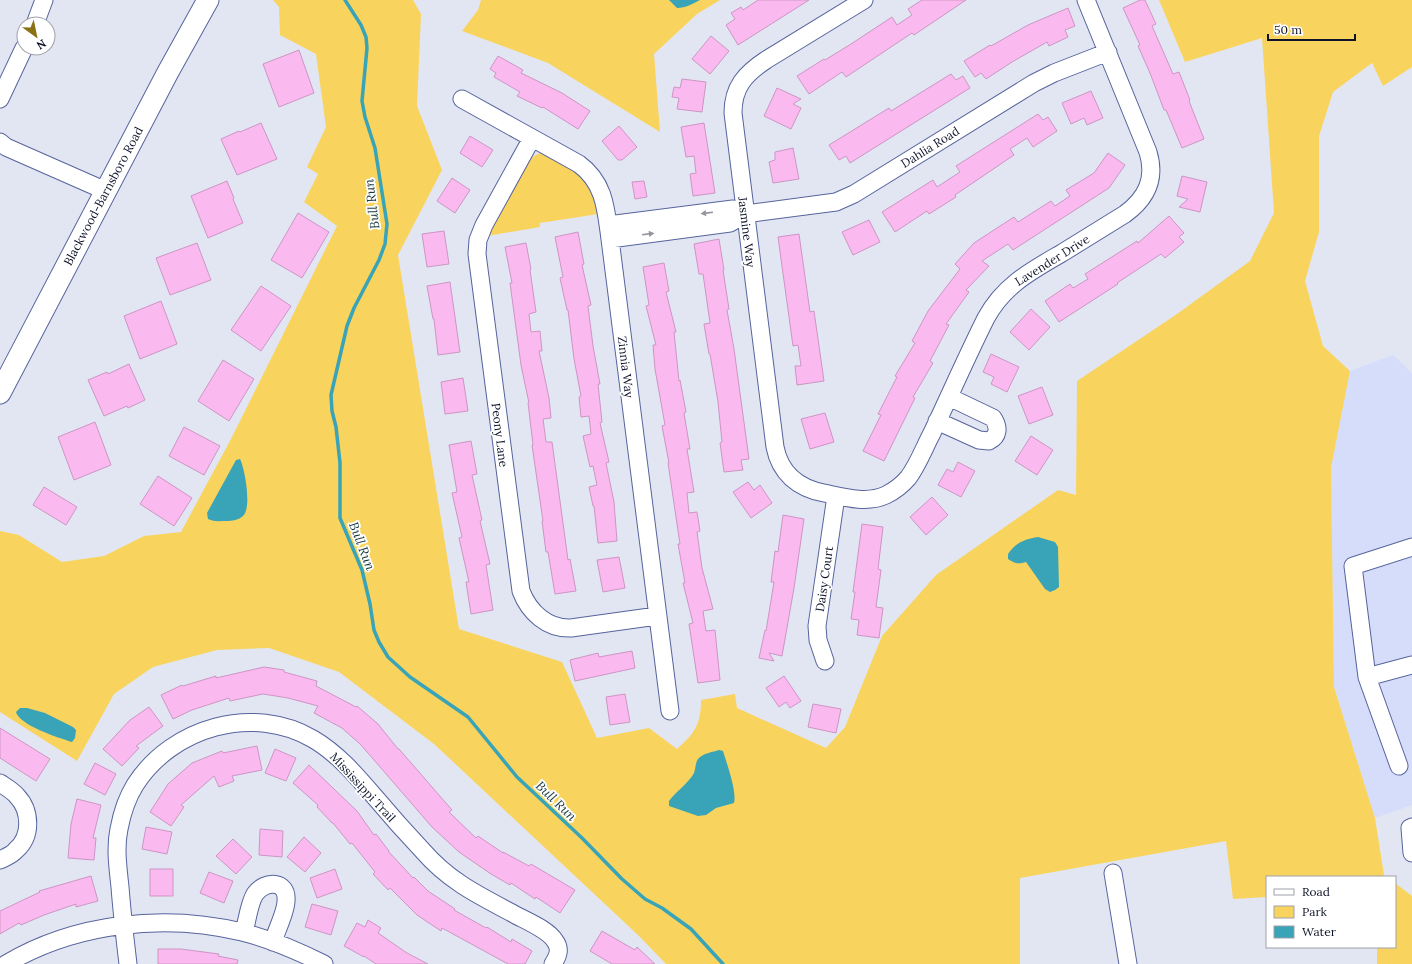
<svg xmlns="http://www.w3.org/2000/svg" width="1412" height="964" font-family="Lora,serif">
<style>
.built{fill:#d5ddfa}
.green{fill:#f8d45e}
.water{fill:#39a3b7}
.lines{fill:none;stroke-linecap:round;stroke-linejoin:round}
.stream{stroke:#39a3b7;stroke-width:3.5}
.building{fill:#fabaef;stroke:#cd95c4}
.minor-casing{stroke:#56649c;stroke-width:19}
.major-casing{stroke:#56649c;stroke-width:23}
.minor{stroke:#fff;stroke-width:17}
.major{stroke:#fff;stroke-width:21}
.oneway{fill:#93959f}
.labels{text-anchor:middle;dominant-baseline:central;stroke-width:3.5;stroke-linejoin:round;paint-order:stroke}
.street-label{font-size:12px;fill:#0e1329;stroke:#fff}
.water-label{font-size:13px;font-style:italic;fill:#19393f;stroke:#fff}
</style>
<rect width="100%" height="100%" fill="#e2e6f3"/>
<path class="built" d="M1393 355 1412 373V805L1375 818 1334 687 1331 468 1350 371Z"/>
<path class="green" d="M273 0H413L421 14 417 106 442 170 398 255 459 629 562 662 597 738 649 728 677 749C695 733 701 724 701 700L735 694 737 708 826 748 845 727 882 636 936 575 1058 490 1076 495 1077 381 1177 314 1250 261 1274 213 1262 38 1185 62 1159 0H1412V67L1383 86 1372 63 1333 92 1319 136V232L1305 281 1323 346 1350 371 1331 468 1334 687 1375 818 1384 875 1387 877H1267V897L1233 899 1226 841 1020 878V964H666L639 936 434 744 339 672 269 648 217 650 153 667 114 694 77 761 0 712V531L19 535 62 562 104 556 144 536 181 532 231 439 337 226 304 202 318 174 307 167 326 127 316 54 280 35 279 7Z
M481 0H720L697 14 654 54 660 132 548 63 462 31 478 10Z
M541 153 546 154 580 172 594 192 598 214 540 223V227L487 236 525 166C530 159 533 155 541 153Z
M1395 883 1412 896V964H1377V947H1395Z"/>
<path class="water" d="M669 0H700C692 4 686 8 677 8Z
M240 459C245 469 252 508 243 516 239 520 232 521 226 521 219 521 214 522 208 519L207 513 236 460Z
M1038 537 1055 542 1058 547 1059 587 1055 590 1050 592 1045 589 1026 562C1019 564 1015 564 1008 559V554C1015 543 1025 539 1038 537Z
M20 708H27L45 713 73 727 76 730 75 738 72 742C59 738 19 725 16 712Z
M719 750 723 751C727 764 737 792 734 803L716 808 706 815 698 816 669 806V801C676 791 688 784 694 773 696 768 695 762 699 758 704 753 713 752 719 750Z"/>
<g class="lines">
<path class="stream" d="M345 0 361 25 366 37 367 48 362 101 365 117 375 148 387 224 385 244 379 260 354 308 347 326 331 395 332 411 336 427 340 463V518L362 570 370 604 374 630 379 642 388 657 410 677 468 717 517 777 582 838 622 879 645 899 662 908 691 929 723 964"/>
</g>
<path class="building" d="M758 0H809L738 45 726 25 735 19 731 13 741 7 743 10Z
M922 0H966L914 35 912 33 846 77 842 72 809 94 797 76 824 59 825 60 851 44 892 17 897 25 912 15 908 9Z
M1140 0H1145L1156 24 1152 26 1173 74 1179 72 1190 100 1189 101 1204 139 1182 148 1166 110H1164L1150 73 1138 46 1140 45 1123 8Z
M1068 8 1075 26 1065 30 1068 37 1049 46 1047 42 1012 62 986 79 981 73 975 77 964 61 990 45 991 46 1028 25Z
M711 36 729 51 710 74 692 59Z
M299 50 314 93 279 107 263 64Z
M498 56 523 70 521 73 562 93 590 111 578 129 543 107 542 108 517 96 520 92 494 77 496 73 490 69Z
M951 74 956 80 963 76 970 88 850 163 846 156 839 160 829 145 889 108 891 111Z
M682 79 706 82 702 112 677 109 679 98 672 97 674 87 680 88Z
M777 88 801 99 793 104 801 108 791 129 764 116Z
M1091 91 1103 118 1087 125 1084 118 1071 124 1062 103Z
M1038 114 1043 120 1048 117 1057 131 1033 147 1027 138 1010 149 1014 155 955 195 956 197 929 214 927 211 895 232 882 212 933 180 937 187 960 172 956 166Z
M261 123 277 159 237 175 221 139 239 131 240 132Z
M704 123 715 193 693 196 690 174 696 173 694 156 686 157 681 127Z
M619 126 637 147 622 160H618L602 141Z
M470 136 493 150 482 167 460 153Z
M793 148 799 179 773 183 769 162 775 160V152Z
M1108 153 1125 165 1109 188 1013 250 1008 244 982 261 989 266 966 290 969 292 946 324 949 325 930 361 933 363 913 397 915 398 884 461 863 451 881 415 878 414 897 377 895 376 915 343 912 341 928 311 960 269 955 264 974 243 1014 217 1018 222 1051 201 1055 206 1070 196 1066 190 1094 173Z
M1182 176 1207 182 1200 212 1179 207 1188 199 1177 196Z
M452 178 470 190 455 213 437 201Z
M227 181 234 198 233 199 243 223 208 238 191 196Z
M644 181 647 197 635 199 632 182Z
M298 213 329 232 302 278 271 260Z
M1169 216 1184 233 1179 237 1184 242 1165 258 1161 254 1117 283 1118 284 1059 322 1045 301 1070 284 1073 288 1088 279 1085 274 1137 241 1138 243Z
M869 220 880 242 853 255 842 232Z
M444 231 449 264 427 267 422 234Z
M578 232 584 264 582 265 591 305 588 306 593 346 600 384H598L602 422 600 423 609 462 606 463 614 502 617 541 598 543 594 506H593L589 487 597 485 593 466 590 467 583 436 591 434 589 416 581 417 579 397 581 396 574 359 568 310H567L560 278 563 277 555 237Z
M799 234 810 312 814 311 824 381 797 385 795 366H801L798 345 793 346 778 237Z
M719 239 724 270H723L729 309 727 310 734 349 749 459 741 460 743 470 724 472 720 443 722 442 718 402 710 354H709L704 324 710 323 703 274H699L694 244Z
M197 243 211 280 170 295 156 258Z
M526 243 531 269 530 270 536 312 529 314 531 332 540 331 542 351H539L549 398 551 418 543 419 546 442H552L568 560 570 559 576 591 555 594 548 552H546L542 521H543L532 445H533L528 403H529L521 365 510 283H512L505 247Z
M664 263 669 291 666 292 676 332H674L679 381 680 380 686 412 684 413 690 449H687L694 492 687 493 689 513 697 512 700 531 697 532 702 568 713 609 703 611 706 631 715 630 720 680 698 683 689 624 693 623 683 583H685L678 544H680L668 463H669L662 426 665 425 655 369 653 345H656L646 306 649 305 643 267Z
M450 282 460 352 438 355 434 319H433L427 286Z
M261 286 291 306 261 351 231 330Z
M161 301 177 344 140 359 124 316Z
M1031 309 1050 327 1029 350 1010 332Z
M991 354 1019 367 1007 392 991 384 994 377 983 372Z
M223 360 254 379 229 421 198 401Z
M129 364 145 400 128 408 127 406 104 416 88 380 107 372 108 374Z
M463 378 468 411 445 414 441 382Z
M1042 387 1053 415 1029 424 1018 396Z
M825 413 834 442 810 449 801 419Z
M95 422 111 465 74 480 58 437Z
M184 427 220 446 204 475 169 456Z
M1031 436 1053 450 1037 475 1015 461Z
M471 441 477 474 472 475 482 520 480 521 490 564 486 565 493 610 471 614 466 582H469L459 538 462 537 452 493 457 492 449 445Z
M958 462 975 471 961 497 938 485 947 469 953 472Z
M158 476 192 498 174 526 140 504Z
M748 482 754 490 760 485 772 503 751 518 733 492Z
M44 487 77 507 66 525 33 505Z
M932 497 948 515 926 535 910 517Z
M783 515 804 519 794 588 782 656 769 653 774 661 759 658 765 630 766 631 774 582H771L775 551 778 552Z
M862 524 883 527 878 569 881 570 876 607 883 608 879 638 857 635 859 620 851 619 855 592H853Z
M619 557 625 588 603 592 597 560Z
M632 651 635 668 575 681 570 660 598 653 599 657Z
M264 667 284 670V672L317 681 316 686 356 707 357 706 378 724 398 749H399L452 810 449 812 476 838 478 836 503 853V852L529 866 531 864 575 890 560 913 536 897 535 899 511 883 510 885 491 874 459 852 432 827 361 745 342 728 314 713 318 706 288 698 263 694 230 701 229 698 192 710 173 719 161 695 182 685 183 686 216 676V678Z
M784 676 801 701 790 708 786 702 779 707 766 688Z
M625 694 630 722 610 725 606 697Z
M813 704 841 709 836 733 808 727Z
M149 707 163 726 136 746 139 748 122 766 103 749 130 720Z
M0 728 50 759 36 781 0 758Z
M257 746 262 770 232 776 234 781 219 787 214 776 181 805 184 807 171 826 150 812 168 784 192 763 222 751 223 753Z
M275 749 296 758 286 781 265 773Z
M95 763 116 774 105 795 84 784Z
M309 765 357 811 374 835 376 834 389 851H388L413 878 414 877 428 891 455 909 454 910 486 928 487 927 511 942 512 939 532 951 525 964H508L442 928 441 931 417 915 390 888 388 890 373 874 375 872 352 843 350 844 333 823H332L317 807 318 805 293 783Z
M77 799 101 805 93 838H96L94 860 68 858 71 824Z
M146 827 172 832 167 854 142 849Z
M260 829 283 831 282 857 259 855Z
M304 837 321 853 305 872 287 857Z
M233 839 252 857 236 874 216 856Z
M150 869H173V896H150Z
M335 869 342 889 317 898 310 878Z
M209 872 233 881 224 903 200 893Z
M91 876 98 901 76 907V904L44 915 21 925 19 923 0 934V911L40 892 39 891Z
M312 904 338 911 331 935 305 927Z
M368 920 381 928 378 933 407 953 428 964H376L364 956V957L344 946 357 923 365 927Z
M602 931 635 950 637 947 655 964H612L590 951Z
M158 949H181L219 954 218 956 238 960 237 964H158Z"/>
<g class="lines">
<g class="minor-casing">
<path id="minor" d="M864 0 766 60C745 74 733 87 733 113L775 447C780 473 798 488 824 493 843 497 867 504 886 495 894 491 902 485 908 478 918 465 924 448 932 433 950 395 967 356 986 318 1004 285 1031 271 1062 253 1083 240 1104 227 1125 214 1147 198 1156 178 1148 152L1086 0
M35 24 44 0
M0 99 24 48
M462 99 579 164C605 183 606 210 610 239L670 711
M532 138 484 225 478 240 477 254 521 591C529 612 547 629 571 628L657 616
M0 142 6 147 106 191
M608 225 733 209 745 214 836 202 854 194 1034 83 1054 73 1108 52
M610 239 730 223 745 214
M937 421 979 440 989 441C999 436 999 427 993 418L949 397
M825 661 818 640 817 626 836 496
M1367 677 1353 566 1412 547
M1399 766 1367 677 1412 665
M0 783C6 787 13 791 17 796 31 811 32 836 16 850 12 855 6 857 0 860
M1412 827 1410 828 1412 853
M1113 873 1128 964
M244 932C247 922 249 903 255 894 265 880 288 880 286 901 286 912 276 931 273 942
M6 964C75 923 164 913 242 932 270 939 298 951 324 964
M128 964C125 939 122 913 120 887 118 868 115 848 119 829 122 813 127 798 135 785 172 727 253 704 313 739 337 753 356 775 374 796 390 815 406 833 423 851 449 881 478 895 512 913 524 920 548 929 555 941 561 949 558 956 553 964"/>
</g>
<g class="major-casing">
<path id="major" d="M0 393 168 72 208 0"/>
</g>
<use href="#minor" class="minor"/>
<use href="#major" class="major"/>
</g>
<defs><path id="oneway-solid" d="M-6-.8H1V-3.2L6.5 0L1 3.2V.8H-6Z"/></defs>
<g class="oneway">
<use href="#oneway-solid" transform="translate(707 213) rotate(173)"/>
<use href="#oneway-solid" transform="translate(648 234) rotate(-7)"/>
</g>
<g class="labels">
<g class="street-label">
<text transform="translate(930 147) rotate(-32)">Dahlia Road</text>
<text transform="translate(103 196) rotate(-62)">Blackwood-Barnsboro Road</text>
<text transform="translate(747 232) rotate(83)">Jasmine Way</text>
<text transform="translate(1052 260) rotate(-32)">Lavender Drive</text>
<text transform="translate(626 367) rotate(83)">Zinnia Way</text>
<text transform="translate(500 435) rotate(83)">Peony Lane</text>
<text transform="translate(824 579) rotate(-82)">Daisy Court</text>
<text transform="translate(363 787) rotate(47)">Mississippi Trail</text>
</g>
<g class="water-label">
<text transform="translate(372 204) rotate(-97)">Bull Run</text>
<text transform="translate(362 546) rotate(69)">Bull Run</text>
<text transform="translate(556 801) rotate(44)">Bull Run</text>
</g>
</g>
<rect x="1266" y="876" width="130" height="72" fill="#ffffff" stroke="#9fa1a9"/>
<rect x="1274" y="889" width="20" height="6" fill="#ffffff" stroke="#9fa1a9"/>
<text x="1302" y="896" font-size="12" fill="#0e1329">Road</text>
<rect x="1274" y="906" width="20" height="12" fill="#f8d45e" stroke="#9fa1a9"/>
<text x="1302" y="916" font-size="12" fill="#0e1329">Park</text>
<rect x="1274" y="926" width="20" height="12" fill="#39a3b7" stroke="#9fa1a9"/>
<text x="1302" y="936" font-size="12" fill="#0e1329">Water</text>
<g transform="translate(36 36) rotate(147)"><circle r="19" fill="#ffffff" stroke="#9fa1a9"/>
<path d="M0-3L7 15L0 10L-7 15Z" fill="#8a7113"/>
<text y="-6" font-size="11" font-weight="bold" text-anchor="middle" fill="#0e1329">N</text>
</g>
<path d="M1268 34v6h87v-6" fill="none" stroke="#0e1329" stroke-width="2"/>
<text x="1274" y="34" font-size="12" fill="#0e1329" stroke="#ffffff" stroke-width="3" paint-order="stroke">50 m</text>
</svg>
